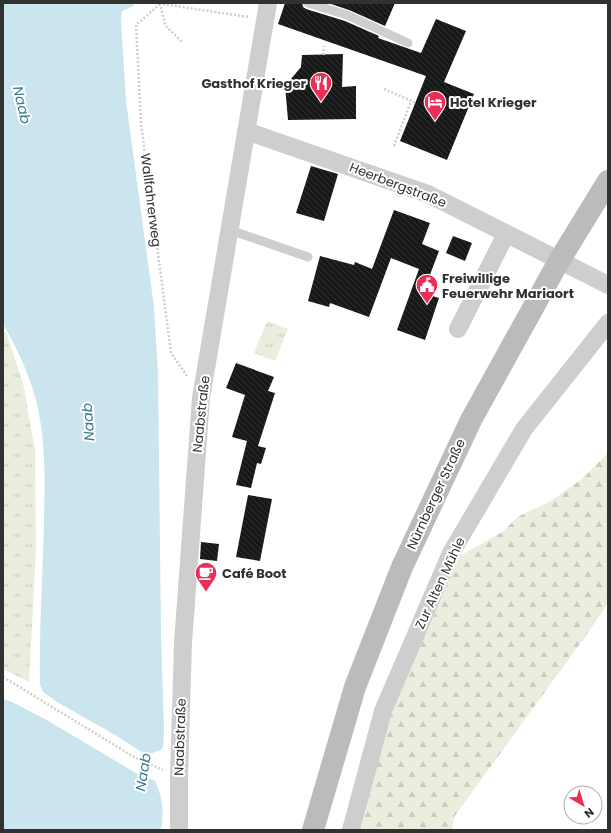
<svg xmlns="http://www.w3.org/2000/svg" width="611" height="833" font-family="Poppins,sans-serif">
<style>
.grass{fill:url(#grass-tufts)}
.forest{fill:url(#forest-firs)}
.water{fill:#cae5ee}
.building{fill:url(#building-back-hatch)}
.lines{fill:none;stroke-linecap:round;stroke-linejoin:round}
.path{stroke:#cecece;stroke-width:2.5;stroke-dasharray:2 2;stroke-linecap:butt}
.service{stroke:#cecece;stroke-width:9}
.minor{stroke:#cecece;stroke-width:18}
.secondary{stroke:#bbb;stroke-width:22}
.labels{text-anchor:middle;dominant-baseline:central;stroke-width:4;stroke-linejoin:round;paint-order:stroke}
.poi-label{font-size:13px;font-weight:bold;fill:#313131;stroke:#fff;text-anchor:start}
.street-label{font-size:13px;fill:#313131;stroke:#fff}
.water-label{font-size:14px;font-style:italic;fill:#387a90;stroke:#fff}
</style>
<defs>
<pattern id="grass-tufts" width="24" height="20" patternUnits="userSpaceOnUse"><rect width="24" height="20" fill="#e9eede"/><path d="M3 7l-1-3M5 7V3M7 7l1-3M15 17l-1-3M17 17v-4M19 17l1-3" fill="none" stroke="#c8cdbf"/></pattern>
<pattern id="forest-firs" width="22" height="20" patternUnits="userSpaceOnUse"><rect width="22" height="20" fill="#e9eede"/><path d="M5 1l3.5 6h-7zM16 11l3.5 6h-7z" fill="#c8cdbf"/></pattern>
<pattern id="building-back-hatch" width="6" height="6" patternUnits="userSpaceOnUse"><rect width="6" height="6" fill="#181818"/><path d="M-1 5l2 2M0 0l6 6M5-1l2 2" fill="none" stroke="#313131"/></pattern>
</defs>
<rect width="100%" height="100%" fill="#fff"/>
<path class="grass" d="M267 321 288 329 275 361 254 353Z
M3 332H6L23 383 35 450 36 550 29 682 3 669Z"/>
<path class="forest" d="M608 453V603L587 634 454 817 452 830H361L390 717 460 556 502 532 519 516 551 501 583 478Z"/>
<path class="water" d="M3 3H134V6L122 11 121 21 126 101 154 307 158 372 161 634 164 729 163 747 161 750 149 754 147 777 155 781C163 799 164 811 161 830H3V699L12 702 45 719 141 776 143 753 115 735 57 702 43 692 40 684C39 629 43 573 44 517 45 475 46 431 33 390 26 367 15 345 3 324Z"/>
<path class="building" d="M285 3H302L303 7 306 9 345 21 379 36 378 38 421 53 436 19 466 31 444 82 474 94 447 160 400 141 426 76 278 24Z
M328 3H395L385 26 349 10Z
M343 54 342 87 356 86V119L288 120 285 86 301 67 302 55Z
M311 166 338 174 324 221 296 213Z
M394 210 430 223 422 244 439 251 423 293 439 298 425 340 397 330 419 269 391 258 369 317 330 303 329 307 308 301 320 256 354 265 355 262 372 269Z
M453 236 472 243 465 261 446 253Z
M236 363 274 377 268 391 275 393 258 446 266 448 261 464 257 463 251 488 236 485 247 441 232 437 245 395 226 388Z
M248 495 272 499 260 561 236 557Z
M201 542 219 544 217 561 200 559Z"/>
<g class="lines">
<path class="path" d="M155 3 249 17
M160 3 165 25 182 42
M160 4 136 25 141 123 171 353 187 376
M323 55 324 46
M384 89 416 103
M394 146 411 101
M3 677 134 757 163 770"/>
<path class="service" d="M308 3 347 15 408 43
M230 230 308 257"/>
<path class="minor" d="M246 131 428 194 608 285
M458 329 506 234
M179 830V776L183 643 201 398 268 3
M351 830 383 711 451 553 524 429 608 323"/>
<path class="secondary" d="M313 830 355 687 402 567 471 420 559 261 608 181"/>
</g>
<defs>
<g id="restaurant-pin" transform="scale(1.15)"><path d="M0 17L-7.5 6A9.5 9.5 0 1 1 7.5 6Z" fill="#ec2e56" stroke="#fff"/><path d="M-5-6h1v4h1v-4h1v4h1v-4h1v5L-1.5 .5V6h-2V.5L-5-1ZM5-6V6H3V1.5H1.5Q1.5-4 5-6Z" fill="#fff"/></g>
<g id="hotel-pin" transform="scale(1.15)"><path d="M0 17L-7.5 6A9.5 9.5 0 1 1 7.5 6Z" fill="#ec2e56" stroke="#fff"/><path d="M-6-4.5h1.5V1H6V5H4.5V3h-9V5H-6ZM-4 0a1.8 1.8 0 1 1 3.6 0ZM.5 0V-2.5h3Q6-2.5 6 0Z" fill="#fff"/></g>
<g id="civic-pin" transform="scale(1.15)"><path d="M0 17L-7.5 6A9.5 9.5 0 1 1 7.5 6Z" fill="#ec2e56" stroke="#fff"/><path d="M-.6-6.5H3V-4.5H.6V-3L4-1V1h2V6H-6V1h2V-1L-.6-3ZM-1.2 2.5V6h2.4V2.5Z" fill="#fff"/></g>
<g id="cafe-pin" transform="scale(1.15)"><path d="M0 17L-7.5 6A9.5 9.5 0 1 1 7.5 6Z" fill="#ec2e56" stroke="#fff"/><path d="M-5.5-4.5H6V0H3Q3 3.5 0 3.5H-2.5Q-5.5 3.5-5.5 0ZM3-3.2v2h1.7v-2ZM-6 4.5H4V6H-6Z" fill="#fff"/></g>
</defs>
<g fill-rule="evenodd">
<use href="#restaurant-pin" x="321" y="83"/>
<use href="#hotel-pin" x="435" y="102"/>
<use href="#civic-pin" x="427" y="285"/>
<use href="#cafe-pin" x="206" y="573"/>
</g>
<g class="labels">
<g class="poi-label">
<text x="306" y="83" text-anchor="end">Gasthof Krieger</text>
<text x="450" y="102">Hotel Krieger</text>
<text x="442" y="278">Freiwillige<tspan x="442" dy="15">Feuerwehr Mariaort</tspan></text>
<text x="222" y="573">Café Boot</text>
</g>
<g class="street-label">
<text transform="translate(398 185) rotate(21)">Heerbergstraße</text>
<text transform="translate(151 200) rotate(83)">Wallfahrerweg</text>
<text transform="translate(201 414) rotate(-84)">Naabstraße</text>
<text transform="translate(436 494) rotate(-65)">Nürnberger Straße</text>
<text transform="translate(440 583) rotate(-65)">Zur Alten Mühle</text>
<text transform="translate(180 737) rotate(-88)">Naabstraße</text>
</g>
<g class="water-label">
<text transform="translate(22 105) rotate(77)">Naab</text>
<text transform="translate(88 422) rotate(-94)">Naab</text>
<text transform="translate(143 772) rotate(-81)">Naab</text>
</g>
</g>
<rect width="611" height="833" fill="none" stroke="#313131" stroke-width="8"/>
<g transform="translate(583 805) rotate(142)"><circle r="19" fill="#ffffff" stroke="#adadad"/>
<path d="M0-3L7 15L0 10L-7 15Z" fill="#ec2e56"/>
<text y="-6" font-size="11" font-weight="bold" text-anchor="middle" fill="#313131">N</text>
</g>
</svg>
